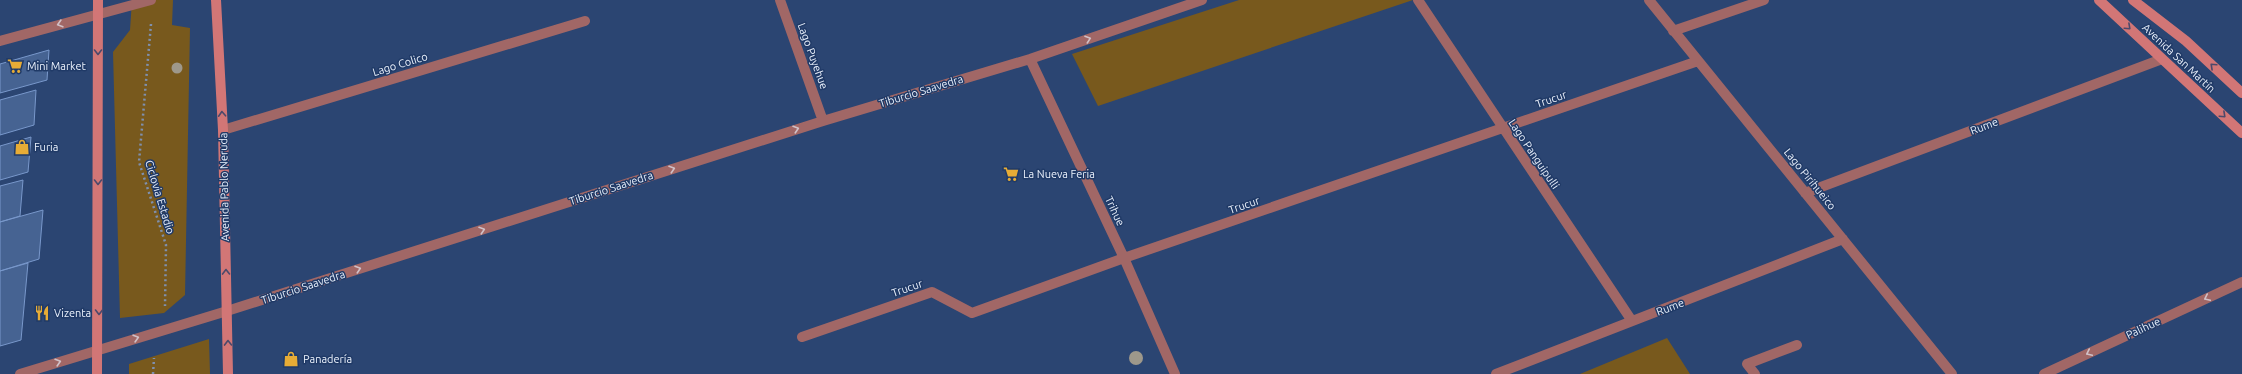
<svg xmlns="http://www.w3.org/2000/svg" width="2242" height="374" font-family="Ubuntu,sans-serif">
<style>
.green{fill:#78591d}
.building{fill:#466392;stroke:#7998cb}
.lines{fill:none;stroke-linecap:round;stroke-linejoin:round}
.path{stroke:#7f90ae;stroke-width:2.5;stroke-dasharray:2 3;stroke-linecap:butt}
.service{stroke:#a16766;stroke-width:10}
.minor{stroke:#a16766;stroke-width:10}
.tertiary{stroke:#a16766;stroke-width:10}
.secondary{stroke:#d27676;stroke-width:10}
.tree{fill:#9e988b}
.oneway{stroke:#d0c1c8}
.oneway2{stroke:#4c496b}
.labels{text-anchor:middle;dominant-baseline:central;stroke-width:3;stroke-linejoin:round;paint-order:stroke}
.street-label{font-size:11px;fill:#eaf1fc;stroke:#203a67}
.poi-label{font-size:11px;fill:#eaf1fc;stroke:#203a67;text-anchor:start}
</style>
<rect width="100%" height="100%" fill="#2b4572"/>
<path class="green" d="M132 0H173L172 25 190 28 185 295 164 313 120 318 113 52 130 30Z
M1239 0H1413L1098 106 1072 54Z
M1667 338 1690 374H1580Z
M209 339 210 374H129V364Z"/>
<path class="building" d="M49 50 47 80 0 93V64Z
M36 90 34 125 0 135V100Z
M31 137 28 172 0 180V146Z
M23 180 20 216 0 222V186Z
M43 210 39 259 0 271V222Z
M28 263 21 340 0 346V271Z"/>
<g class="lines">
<path class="path" d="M151 24 139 162 166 245 165 306
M153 374 154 358"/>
<path class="service" d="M1755 374 1747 364 1797 345"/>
<path class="minor" d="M780 0 823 121
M1418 0 1632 321
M1649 0 1952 374
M1673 31 1764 0
M0 41 151 0
M1030 59 1124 258 1175 374
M223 130 585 21
M1805 193 2162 59
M802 337 932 292 972 313 1124 258 1698 61
M20 374 227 311 823 121 1030 59 1202 0
M1496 374 1843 239"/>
<path class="tertiary" d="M2044 374 2242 282"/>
<path class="secondary" d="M216 0 223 130 228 374
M2099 0 2242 133
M2133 0 2186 41 2242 93
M97 374 98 0"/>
</g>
<g class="tree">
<circle cx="177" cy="68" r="5.5"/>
<circle cx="1136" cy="358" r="7"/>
</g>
<defs><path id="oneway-chevron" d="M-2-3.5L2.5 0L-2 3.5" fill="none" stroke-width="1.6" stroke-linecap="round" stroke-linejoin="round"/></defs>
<g class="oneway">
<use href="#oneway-chevron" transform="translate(60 24) rotate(164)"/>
<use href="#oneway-chevron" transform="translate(1088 39) rotate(-19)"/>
<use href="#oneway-chevron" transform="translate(796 129) rotate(-18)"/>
<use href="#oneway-chevron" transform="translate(672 169) rotate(-18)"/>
<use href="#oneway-chevron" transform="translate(482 230) rotate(-18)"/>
<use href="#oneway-chevron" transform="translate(358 269) rotate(-18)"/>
<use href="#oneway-chevron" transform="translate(2207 298) rotate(155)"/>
<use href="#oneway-chevron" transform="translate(136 338) rotate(-16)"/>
<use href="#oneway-chevron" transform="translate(2089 353) rotate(155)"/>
<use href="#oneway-chevron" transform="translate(58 362) rotate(-17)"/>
</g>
<g class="oneway2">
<use href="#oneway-chevron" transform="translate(2128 27) rotate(43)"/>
<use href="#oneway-chevron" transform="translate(98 52) rotate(90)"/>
<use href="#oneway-chevron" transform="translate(2213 66) rotate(-137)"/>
<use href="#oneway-chevron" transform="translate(222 114) rotate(-93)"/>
<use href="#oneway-chevron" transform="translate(2223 115) rotate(43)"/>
<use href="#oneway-chevron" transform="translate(98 182) rotate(90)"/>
<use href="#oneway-chevron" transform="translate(226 272) rotate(-91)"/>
<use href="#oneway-chevron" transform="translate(99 312) rotate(90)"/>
<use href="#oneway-chevron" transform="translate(228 343) rotate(-91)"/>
</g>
<defs>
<g id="supermarket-bare" transform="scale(1.2)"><path d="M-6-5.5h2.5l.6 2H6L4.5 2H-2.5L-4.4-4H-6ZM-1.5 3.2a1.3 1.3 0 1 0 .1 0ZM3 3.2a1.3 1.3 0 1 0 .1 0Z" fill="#e7ac36" stroke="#203a67" stroke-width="2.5" paint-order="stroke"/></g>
<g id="shop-bare" transform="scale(1.2)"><path d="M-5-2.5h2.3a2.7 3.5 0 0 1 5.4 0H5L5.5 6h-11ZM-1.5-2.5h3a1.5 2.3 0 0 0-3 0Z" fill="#e7ac36" stroke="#203a67" stroke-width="2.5" paint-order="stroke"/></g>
<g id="restaurant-bare" transform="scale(1.2)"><path d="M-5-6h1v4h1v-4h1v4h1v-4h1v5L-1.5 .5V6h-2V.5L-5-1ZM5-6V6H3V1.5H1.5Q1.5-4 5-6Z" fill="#e7ac36" stroke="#203a67" stroke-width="2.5" paint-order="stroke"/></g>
</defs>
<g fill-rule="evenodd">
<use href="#supermarket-bare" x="15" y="66"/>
<use href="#shop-bare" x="22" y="147"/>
<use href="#supermarket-bare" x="1011" y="174"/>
<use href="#restaurant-bare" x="42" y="313"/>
<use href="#shop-bare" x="291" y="359"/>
</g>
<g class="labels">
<g class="street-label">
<text transform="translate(813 56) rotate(70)">Lago Puyehue</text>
<text transform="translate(2179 58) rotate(43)">Avenida San Martín</text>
<text transform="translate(400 64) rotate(-17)">Lago Colico</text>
<text transform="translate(921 91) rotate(-17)">Tiburcio Saavedra</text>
<text transform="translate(1551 99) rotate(-19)">Trucur</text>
<text transform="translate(1984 126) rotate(-21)">Rume</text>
<text transform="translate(1534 154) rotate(56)">Lago Panguipulli</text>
<text transform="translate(1810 179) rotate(51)">Lago Pirihueico</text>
<text transform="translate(224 187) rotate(-91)">Avenida Pablo Neruda</text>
<text transform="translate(611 188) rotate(-18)">Tiburcio Saavedra</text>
<text transform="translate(160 197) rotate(73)">Ciclovia Estadio</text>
<text transform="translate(1244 205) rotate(-19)">Trucur</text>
<text transform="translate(1115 211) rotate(65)">Trihue</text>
<text transform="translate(303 287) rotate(-18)">Tiburcio Saavedra</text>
<text transform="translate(907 288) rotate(-19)">Trucur</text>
<text transform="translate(1670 307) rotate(-21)">Rume</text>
<text transform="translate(2143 328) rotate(-25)">Palihue</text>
</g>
<g class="poi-label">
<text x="27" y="66">Mini Market</text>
<text x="34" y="147">Furia</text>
<text x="1023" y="174">La Nueva Feria</text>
<text x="54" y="313">Vizenta</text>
<text x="303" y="359">Panadería</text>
</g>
</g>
</svg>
